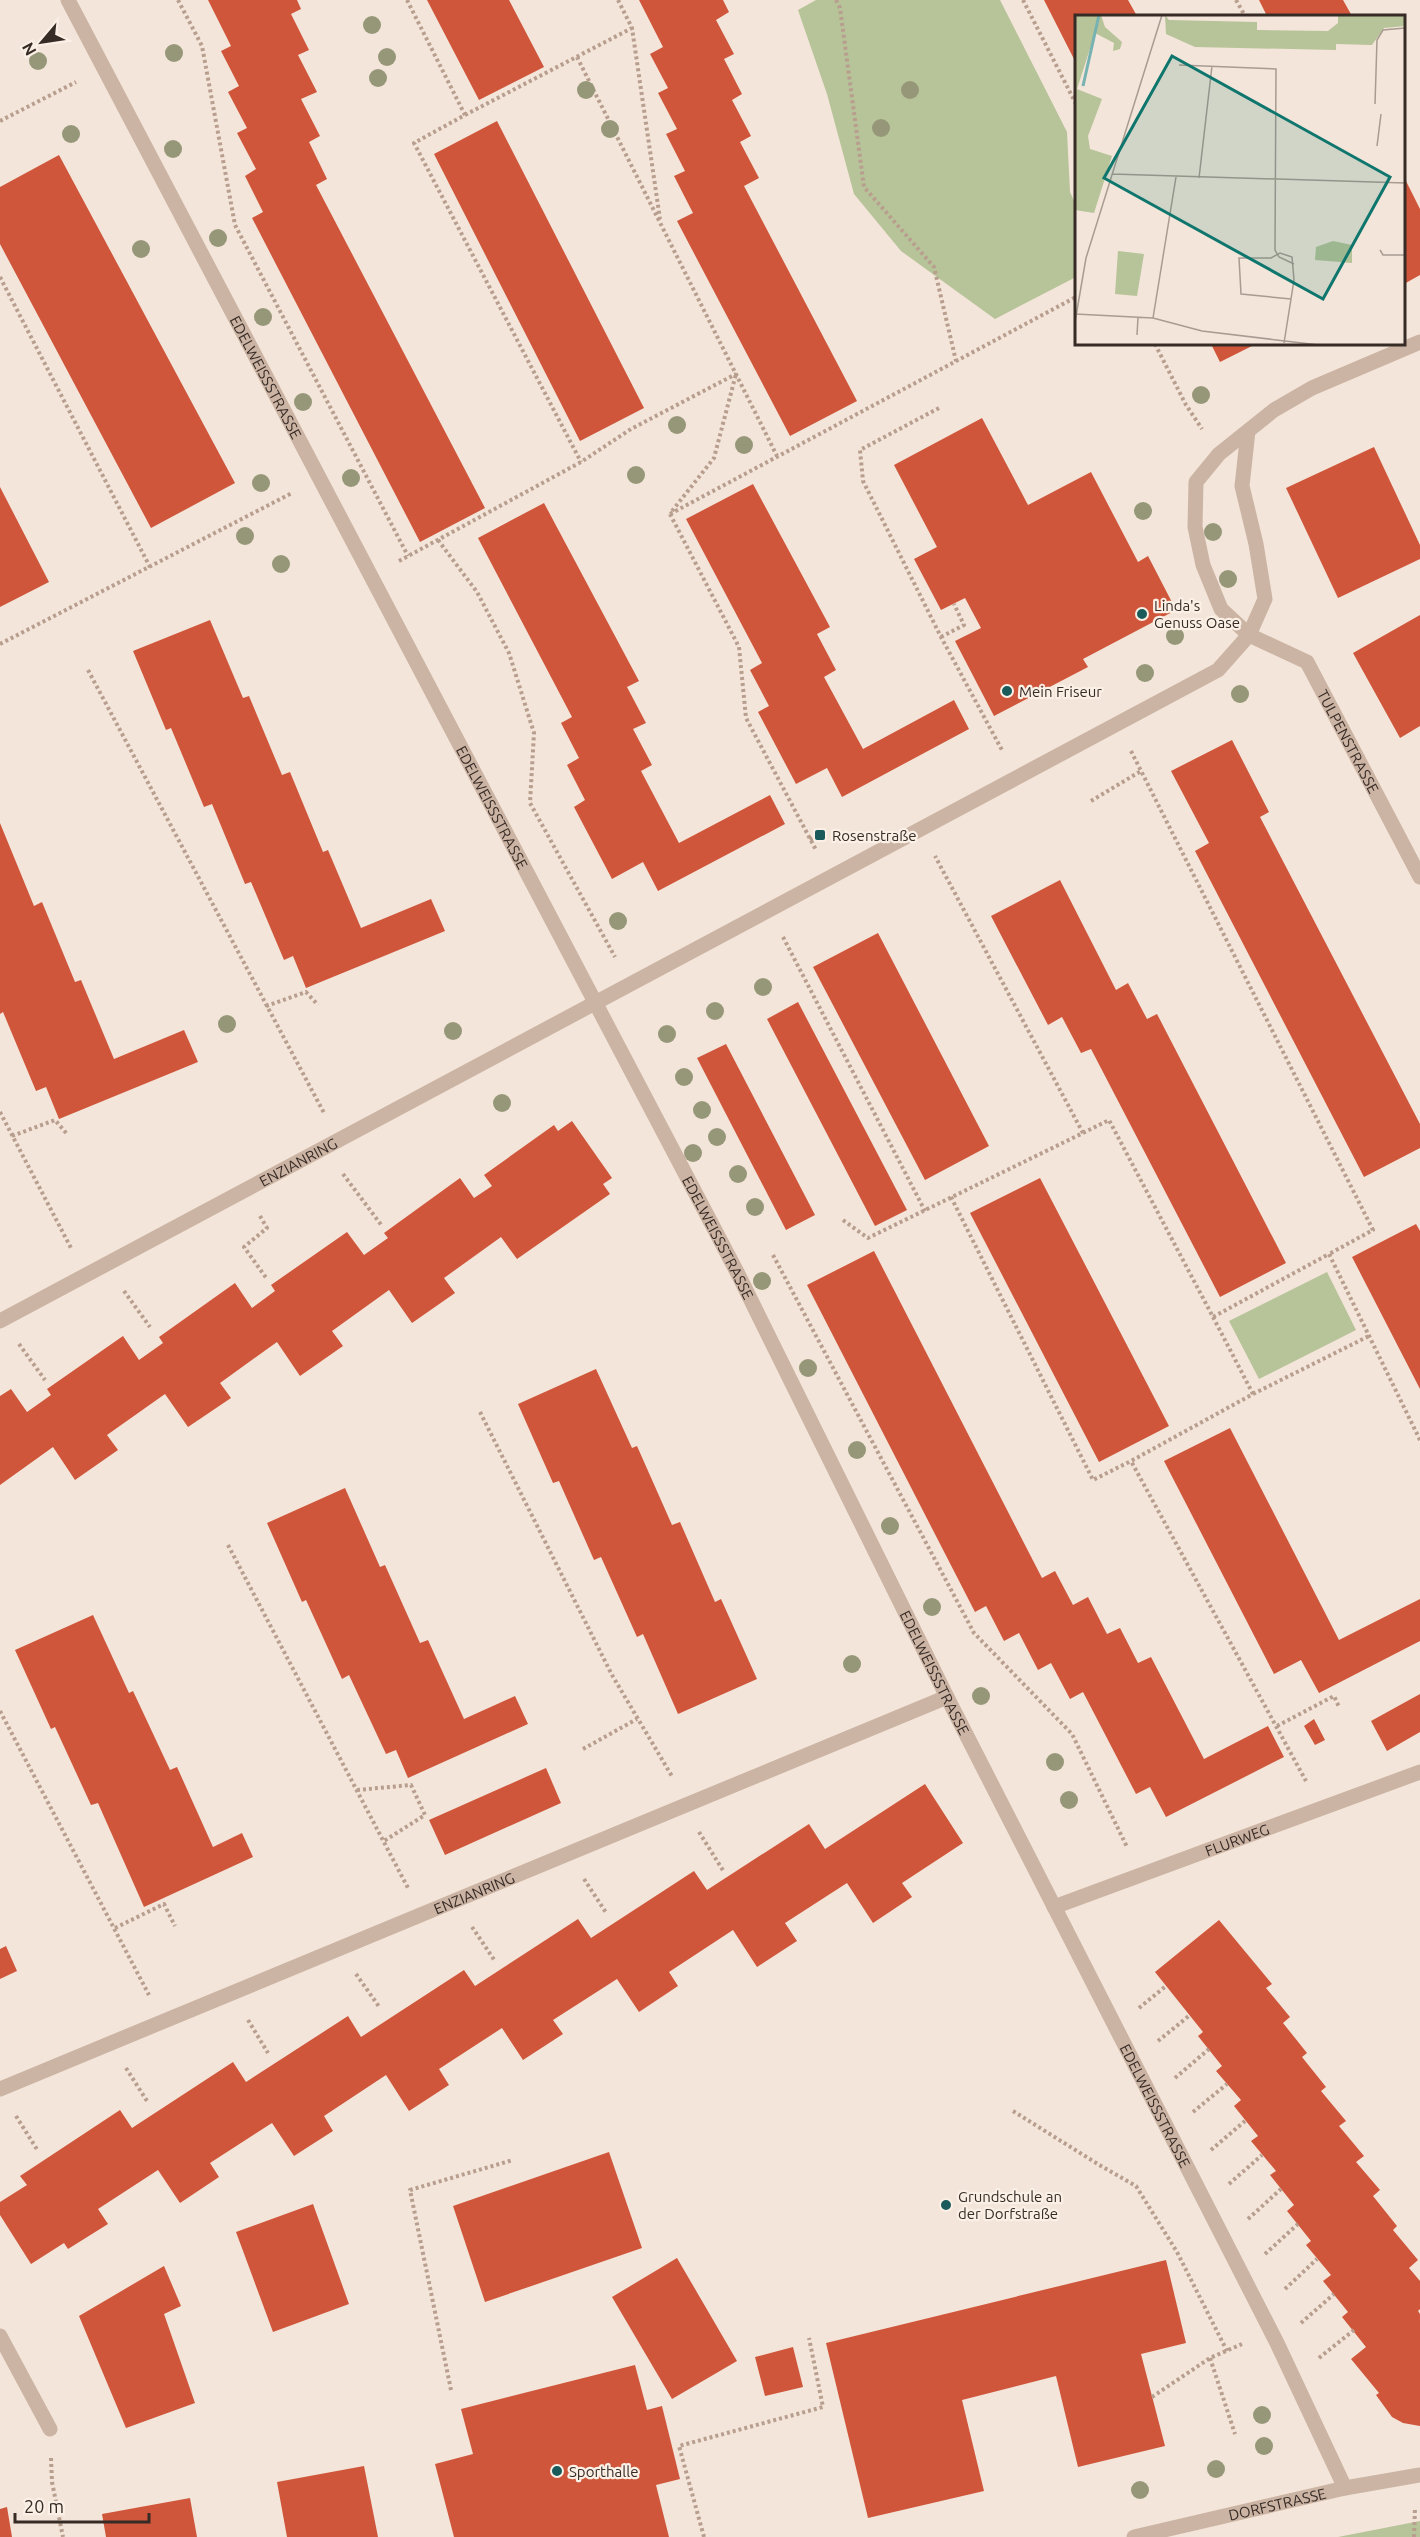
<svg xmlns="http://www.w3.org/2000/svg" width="1420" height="2537" font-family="Ubuntu,sans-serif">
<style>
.green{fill:#b7c398}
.building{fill:#cf563b}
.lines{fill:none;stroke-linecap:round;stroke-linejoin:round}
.path{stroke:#b89e8e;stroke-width:4;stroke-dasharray:3 3;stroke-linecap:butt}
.minor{stroke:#ccb4a4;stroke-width:15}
.tree{fill:#969778}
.poi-dot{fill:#195b5b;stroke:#fbf0e6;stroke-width:2}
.labels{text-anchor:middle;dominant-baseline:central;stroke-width:4.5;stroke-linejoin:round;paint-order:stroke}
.street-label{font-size:15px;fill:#372b26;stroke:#fbf0e6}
.poi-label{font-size:15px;fill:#372b26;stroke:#fbf0e6;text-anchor:start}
.inset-river{fill:none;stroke:#76b2b1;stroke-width:3}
.inset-road{fill:none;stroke:#a89b91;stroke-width:1.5}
.view{fill:#0f766e;fill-opacity:0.15;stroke:#0f766e;stroke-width:3}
.inset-edge{fill:none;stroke:#372b26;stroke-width:3}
</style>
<rect width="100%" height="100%" fill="#f3e5d9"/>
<path class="green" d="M816 0H1000L1067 132 1070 192 1076 205V277L995 319 901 251 854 194 827 94 798 10Z
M1327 1272 1356 1330 1259 1379 1229 1321Z
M1420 2521V2537H1338Z"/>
<path class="building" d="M208 0H297L301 9 291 14 309 50 298 55 317 92 301 99 320 136 309 142 327 179 316 185 485 508 420 542 252 218 263 212 245 176 256 169 237 133 247 128 228 92 239 86 221 51 231 46Z
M427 0H509L544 67 479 100Z
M639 0H723L729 12 716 20 734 54 724 59 742 94 732 100 751 136 740 142 759 178 744 186 857 401 790 436 677 221 693 213 674 176 685 171 666 134 677 129 658 93 668 88 650 54 663 47Z
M1044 0H1128L1137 16H1076V63Z
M1259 0H1343L1352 16H1267Z
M497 121 644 408 580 441 434 154Z
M59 155 235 483 151 528 0 244V187Z
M1404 177 1420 209V275L1404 284Z
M1211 344H1256L1220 362Z
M982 418 1028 505 1091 472 1138 562 1148 556 1176 610 1083 659 1088 667 994 716 955 641 981 628 965 598 941 610 914 559 937 547 894 465Z
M1374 447 1420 545V559L1338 598 1286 488Z
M753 484 830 627 817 634 836 670 824 677 863 749 954 700 969 729 842 797 827 768 796 784 758 712 769 706 750 670 762 663 686 519Z
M0 487 49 582 0 607Z
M544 503 639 681 627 687 646 723 633 729 652 765 641 771 679 843 770 795 785 824 658 891 643 862 612 879 574 807 585 800 567 765 579 758 561 723 572 717 478 538Z
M1420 615V726L1400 738 1353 653Z
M210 620 243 698 249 696 282 775 290 772 323 852 328 850 361 928 431 899 445 931 306 988 293 956 284 960 251 882 245 884 212 804 204 807 171 728 166 730 133 651Z
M1232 740 1269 812 1260 817 1420 1124V1148L1364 1177 1195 851 1209 843 1171 771Z
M0 823 34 906 42 902 75 982 81 980 114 1059 184 1030 198 1062 59 1119 46 1087 36 1091 3 1012 0 1014Z
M1060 880 1116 990 1128 983 1147 1019 1157 1014 1286 1263 1220 1297 1091 1049 1081 1053 1062 1017 1048 1025 991 916Z
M878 933 989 1146 925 1180 813 967Z
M798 1002 907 1210 875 1226 767 1019Z
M726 1044 815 1215 786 1230 697 1058Z
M572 1121 612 1178 603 1184 610 1194 517 1259 501 1237 444 1278 455 1293 412 1323 389 1290 332 1331 343 1346 300 1376 277 1342 220 1383 231 1398 188 1427 165 1394 107 1435 118 1450 75 1480 53 1447 0 1485V1396L11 1389 27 1412 51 1395 47 1389 123 1336 139 1360 163 1343 159 1337 235 1283 252 1308 275 1291 271 1285 347 1232 364 1255 388 1238 384 1233 460 1178 474 1198 492 1186 484 1175 554 1125 558 1131Z
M1040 1178 1169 1426 1099 1462 970 1213Z
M1416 1224 1420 1231V1389L1352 1257Z
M874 1251 1042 1578 1055 1571 1073 1605 1088 1597 1107 1634 1120 1628 1138 1663 1151 1657 1204 1759 1268 1726 1284 1757 1166 1817 1150 1787 1136 1794 1083 1692 1070 1699 1051 1663 1038 1670 1019 1633 1004 1641 986 1606 975 1612 807 1285Z
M596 1369 632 1448 637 1446 672 1525 680 1522 715 1602 721 1599 757 1679 678 1714 643 1634 637 1637 601 1557 594 1560 559 1481 553 1483 518 1404Z
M1230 1428 1339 1640 1420 1599V1641L1319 1693 1301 1660 1274 1674 1164 1461Z
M345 1488 380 1567 385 1565 420 1643 428 1640 464 1719 515 1696 528 1724 408 1778 396 1750 386 1754 349 1675 342 1679 306 1600 302 1602 267 1523Z
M93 1615 129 1693 133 1691 170 1770 177 1767 213 1847 242 1833 253 1857 144 1907 98 1803 91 1805 55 1727 51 1729 15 1650Z
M1420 1694V1732L1387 1751 1371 1721Z
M1314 1719 1325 1740 1315 1745 1304 1726Z
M546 1768 561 1803 445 1855 429 1820Z
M925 1784 963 1843 902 1883 912 1897 873 1923 847 1883 785 1923 797 1941 757 1967 733 1930 669 1972 678 1986 639 2012 617 1979 553 2020 563 2034 523 2060 502 2028 439 2069 449 2085 409 2111 386 2075 324 2116 333 2131 294 2156 272 2123 210 2163 219 2177 180 2203 158 2170 98 2209 108 2224 68 2249 64 2243 31 2264 0 2215V2202L27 2185 20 2176 120 2110 132 2128 233 2062 246 2082 348 2016 361 2037 464 1970 475 1986 578 1919 591 1938 694 1871 707 1890 809 1824 825 1849Z
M1219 1920 1272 1984 1266 1988 1290 2017 1283 2023 1307 2053 1302 2057 1326 2087 1321 2091 1346 2121 1339 2126 1364 2156 1356 2162 1380 2190 1373 2196 1397 2226 1393 2230 1418 2260 1409 2268 1420 2281V2309L1418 2311 1420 2314V2426L1403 2423 1392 2417 1376 2395 1379 2393 1351 2359 1366 2347 1342 2317 1348 2312 1323 2281 1331 2275 1306 2245 1311 2241 1287 2211 1294 2205 1270 2175 1276 2171 1251 2141 1258 2136 1234 2106 1241 2100 1216 2071 1222 2066 1198 2036 1203 2032 1155 1972Z
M6 1946 17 1971 0 1979V1949Z
M609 2152 642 2248 485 2302 453 2206Z
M313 2204 349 2304 273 2332 236 2232Z
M677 2258 737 2361 672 2399 612 2297Z
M1166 2260 1186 2343 1141 2354 1165 2446 1078 2467 1056 2376 962 2400 984 2491 868 2518 826 2343Z
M164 2266 181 2306 164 2314 195 2403 126 2428 79 2316Z
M793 2347 803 2387 765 2396 755 2357Z
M635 2365 647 2410 662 2406 680 2479 656 2485 669 2537H454L435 2464 473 2454 461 2409Z
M364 2466 378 2537H287L277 2482Z
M190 2498 197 2537H106L102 2514Z
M7 2507 12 2537H0V2509Z"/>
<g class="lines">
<path class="path" d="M178 0 202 46 235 225 408 556
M407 0 465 115 414 143 581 462
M618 0 632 28 660 219
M836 0 840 8 864 187 934 267 956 361
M1023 0 1076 104
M1236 0 1245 16
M577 57 777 456
M465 115 632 28
M0 121 76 82
M0 277 150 567
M1155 344 1186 405 1202 429
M939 408 860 450 863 481 941 637 1003 752
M672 511 714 458 736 374
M670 514 1076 297
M670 514 739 647 746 718 816 850
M438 540 477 592 509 653 534 733 530 803 615 957
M399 561 581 462 631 429 736 374
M941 637 964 625 954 604
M0 644 292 493
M88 670 324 1113
M1131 751 1373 1230 1329 1254
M1091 801 1141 771
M810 840 820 835
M783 937 925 1211
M266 1006 306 992 318 1005
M0 1112 71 1248
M1083 1133 1109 1120 1213 1317 1329 1254 1420 1440
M12 1136 55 1120 67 1134
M343 1174 382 1226
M951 1197 1093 1480 1131 1461
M260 1216 267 1228 244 1247 267 1279
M843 1220 868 1238 1083 1133 935 856
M773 1255 974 1633 1072 1734 1127 1847
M124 1291 150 1327
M1213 1317 1253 1394 1131 1461 1306 1781
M19 1344 45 1380
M1253 1394 1369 1336
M480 1412 612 1675 673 1778
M228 1545 408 1888
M0 1711 149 1995
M1277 1726 1334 1696 1339 1707
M583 1749 637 1719
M357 1790 411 1785 425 1815 384 1841
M699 1832 724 1872
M584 1879 607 1914
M472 1927 495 1961
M115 1928 164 1904 175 1926
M356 1974 380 2008
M1139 2008 1166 1986
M248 2020 268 2053
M1158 2041 1190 2015
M126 2068 147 2101
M1175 2078 1209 2049
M1013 2111 1101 2166 1136 2186 1177 2252 1227 2351
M1193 2112 1227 2084
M16 2116 38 2151
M1211 2150 1245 2121
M1229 2184 1262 2155
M1248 2219 1281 2189
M1265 2254 1298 2224
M1285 2289 1317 2259
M1301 2323 1334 2294
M1210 2358 1235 2434
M1319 2358 1354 2330
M451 2390 410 2190 513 2160
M1152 2397 1210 2358 1242 2344
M51 2458 52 2482 63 2537
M704 2537 679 2446 823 2407 809 2338
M1414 2537 1415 2508"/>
<g class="minor">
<path id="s1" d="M68 0 738 1274 947 1697 1277 2343 1345 2488"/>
<path id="s2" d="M1420 342 1312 388 1274 410 1219 454 1196 482 1195 527 1203 565 1221 609 1249 635 1307 662 1420 877"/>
<path id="s3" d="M0 1321 1218 670 1249 635 1265 599 1256 544 1242 486 1248 431"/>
<path id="s4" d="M1054 1907 1420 1772"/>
<path id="s5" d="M0 2089 947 1697"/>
<path d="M0 2336 50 2429"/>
<path id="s6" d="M1134 2537 1345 2488 1420 2475"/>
</g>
</g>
<g class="tree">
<circle cx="372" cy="25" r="9"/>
<circle cx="174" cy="53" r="9"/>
<circle cx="387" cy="57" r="9"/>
<circle cx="38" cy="61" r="9"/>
<circle cx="378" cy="78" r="9"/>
<circle cx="586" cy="90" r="9"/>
<circle cx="910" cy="90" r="9"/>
<circle cx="881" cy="128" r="9"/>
<circle cx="610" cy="129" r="9"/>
<circle cx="71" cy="134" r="9"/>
<circle cx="173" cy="149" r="9"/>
<circle cx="218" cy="238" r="9"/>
<circle cx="141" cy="249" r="9"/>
<circle cx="263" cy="317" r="9"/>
<circle cx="1201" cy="395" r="9"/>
<circle cx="303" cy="402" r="9"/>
<circle cx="677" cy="425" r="9"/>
<circle cx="744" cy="445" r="9"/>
<circle cx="636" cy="475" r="9"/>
<circle cx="351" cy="478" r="9"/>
<circle cx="261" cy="483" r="9"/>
<circle cx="1143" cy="511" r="9"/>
<circle cx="1213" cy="532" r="9"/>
<circle cx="245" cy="536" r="9"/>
<circle cx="281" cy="564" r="9"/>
<circle cx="1228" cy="579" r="9"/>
<circle cx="1175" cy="636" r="9"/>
<circle cx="1145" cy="673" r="9"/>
<circle cx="1240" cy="694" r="9"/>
<circle cx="618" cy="921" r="9"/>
<circle cx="763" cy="987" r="9"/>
<circle cx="715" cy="1011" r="9"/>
<circle cx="227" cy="1024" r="9"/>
<circle cx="453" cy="1031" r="9"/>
<circle cx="667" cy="1034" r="9"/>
<circle cx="684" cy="1077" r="9"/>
<circle cx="502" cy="1103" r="9"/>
<circle cx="702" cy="1110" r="9"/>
<circle cx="717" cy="1137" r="9"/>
<circle cx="693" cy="1153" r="9"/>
<circle cx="738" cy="1174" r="9"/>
<circle cx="755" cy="1207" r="9"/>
<circle cx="762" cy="1281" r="9"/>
<circle cx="808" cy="1368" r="9"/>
<circle cx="857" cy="1450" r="9"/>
<circle cx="890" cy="1526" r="9"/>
<circle cx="932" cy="1607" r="9"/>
<circle cx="852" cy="1664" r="9"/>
<circle cx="981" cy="1696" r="9"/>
<circle cx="1055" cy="1762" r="9"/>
<circle cx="1069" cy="1800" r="9"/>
<circle cx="1262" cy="2415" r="9"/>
<circle cx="1264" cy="2446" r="9"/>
<circle cx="1216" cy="2469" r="9"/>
<circle cx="1140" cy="2490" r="9"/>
</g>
<g class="poi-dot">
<circle cx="1142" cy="614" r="6"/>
<circle cx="1007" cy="691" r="6"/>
<rect x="814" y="829" width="12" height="12" rx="3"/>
<circle cx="946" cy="2205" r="6"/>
<circle cx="557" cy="2471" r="6"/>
</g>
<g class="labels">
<g class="street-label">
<text stroke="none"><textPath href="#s1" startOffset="426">EDELWEISSSTRASSE</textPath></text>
<text stroke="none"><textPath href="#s2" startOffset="591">TULPENSTRASSE</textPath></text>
<text stroke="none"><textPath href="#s1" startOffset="912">EDELWEISSSTRASSE</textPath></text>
<text stroke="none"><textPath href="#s3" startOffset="338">ENZIANRING</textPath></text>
<text stroke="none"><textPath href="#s1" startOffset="1398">EDELWEISSSTRASSE</textPath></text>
<text stroke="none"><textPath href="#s1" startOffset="1884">EDELWEISSSTRASSE</textPath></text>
<text stroke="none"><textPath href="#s4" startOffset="195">FLURWEG</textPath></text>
<text stroke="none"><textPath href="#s5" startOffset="513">ENZIANRING</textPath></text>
<text stroke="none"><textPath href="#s1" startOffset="2370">EDELWEISSSTRASSE</textPath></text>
<text stroke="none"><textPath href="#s6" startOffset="147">DORFSTRASSE</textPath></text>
</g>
<g class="poi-label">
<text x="1154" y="605">Linda's<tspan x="1154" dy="17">Genuss Oase</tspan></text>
<text x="1019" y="691">Mein Friseur</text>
<text x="832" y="835">Rosenstraße</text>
<text x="958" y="2196">Grundschule an<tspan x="958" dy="17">der Dorfstraße</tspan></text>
<text x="569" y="2471">Sporthalle</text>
</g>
</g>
<g transform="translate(1075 15)">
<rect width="330" height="330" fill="#f3e5d9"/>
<path d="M0 0H26L30 12 47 27 45 34 38 36 39 28 20 18 2 74 27 84 13 121 15 134 37 141 19 198 0 195ZM90 0 94 5 182 7V15L253 16 263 8V0H330V11L309 13 297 30 261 29V35L120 32 91 19ZM258 226 277 230V248L240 245 241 232ZM43 236 69 239 62 281 40 279Z" fill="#b7c398"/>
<path class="inset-river" d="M8 71 24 0"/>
<path class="inset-road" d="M104 50 201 54 200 235 204 242 219 249M300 89 302 25 308 15 330 13M302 131 306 99M37 159 330 168M124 163 137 51M305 235 308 240H330M0 299 78 303 127 316 244 330M78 303 101 162M0 307 11 243 87 0M62 320 63 302M209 328 219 265 217 242 205 238 196 243H164L166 279 216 284M251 330H304"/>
<path class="view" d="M97 41 315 162 248 284 29 163Z"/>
<rect width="330" height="330" class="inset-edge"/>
</g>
<g transform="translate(42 42) rotate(241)" stroke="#fbf0e6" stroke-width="4.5" paint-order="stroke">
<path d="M0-4.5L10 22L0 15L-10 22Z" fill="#372b26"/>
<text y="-9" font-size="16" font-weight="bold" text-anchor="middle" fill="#372b26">N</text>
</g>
<path d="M15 2513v9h134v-9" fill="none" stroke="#372b26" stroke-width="3"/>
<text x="24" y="2513" font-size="18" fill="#372b26" stroke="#fbf0e6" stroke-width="4.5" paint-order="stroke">20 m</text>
</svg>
